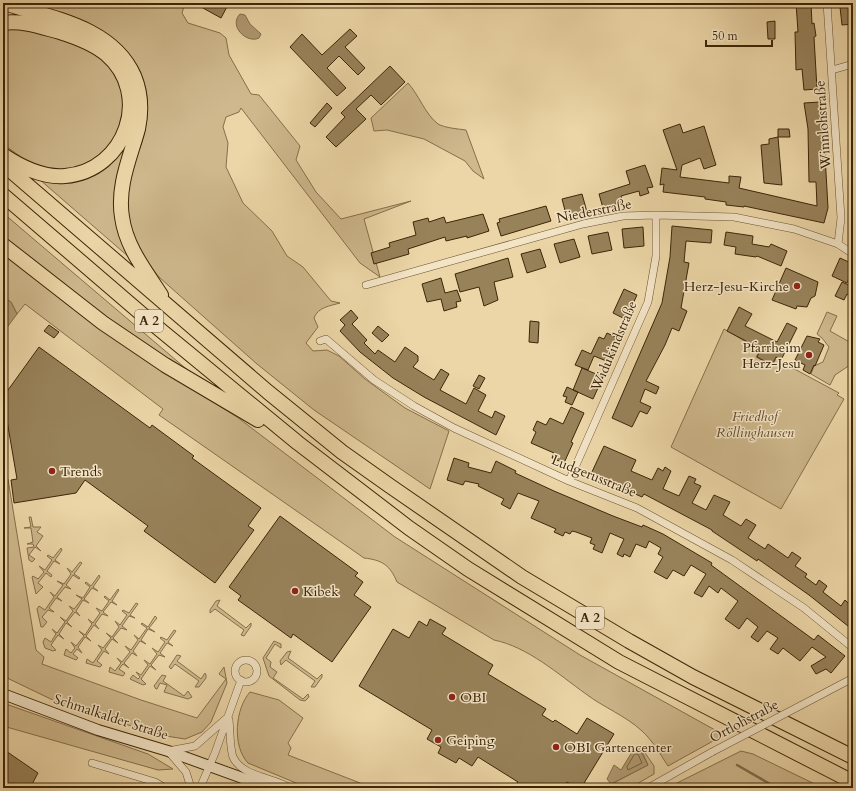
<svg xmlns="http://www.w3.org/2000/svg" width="856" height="791" font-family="Cardo,serif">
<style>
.green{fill:#ceb88c;stroke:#856f4a}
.water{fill:#b09a71;stroke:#826c47}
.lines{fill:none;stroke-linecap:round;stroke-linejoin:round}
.shore{stroke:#76603c;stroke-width:1}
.stream{stroke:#826c47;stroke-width:2.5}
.building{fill:#98825a;stroke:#3c2607}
.minor-casing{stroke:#68522f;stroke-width:8}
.secondary-casing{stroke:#3c2607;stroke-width:12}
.motorway-casing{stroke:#3c2607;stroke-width:16}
.minor{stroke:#f3e4c6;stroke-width:7}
.secondary{stroke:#f3e4c6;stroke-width:10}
.motorway{stroke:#ecd6a7;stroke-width:14}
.minor-bridge-casing{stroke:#68522f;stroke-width:8;stroke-linecap:butt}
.minor-bridge{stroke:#f3e4c6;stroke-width:7}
.poi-dot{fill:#8f2418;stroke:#f3e4c6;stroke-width:1.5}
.labels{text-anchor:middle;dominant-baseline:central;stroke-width:3;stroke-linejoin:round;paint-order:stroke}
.shield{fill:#f3e4c6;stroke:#735f40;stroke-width:1}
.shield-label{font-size:13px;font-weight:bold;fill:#3c2607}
.street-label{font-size:14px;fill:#3c2607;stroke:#f3e4c6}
.poi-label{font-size:14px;fill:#3c2607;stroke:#f3e4c6;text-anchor:start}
.park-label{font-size:14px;font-style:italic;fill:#604a28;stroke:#f3e4c6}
</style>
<rect width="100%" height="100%" fill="#ecd6a7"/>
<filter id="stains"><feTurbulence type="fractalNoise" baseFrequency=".005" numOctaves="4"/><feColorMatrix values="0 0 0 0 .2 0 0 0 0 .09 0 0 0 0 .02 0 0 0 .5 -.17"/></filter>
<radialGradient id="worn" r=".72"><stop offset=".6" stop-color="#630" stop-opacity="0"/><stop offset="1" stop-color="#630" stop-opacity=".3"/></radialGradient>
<path class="green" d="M25 3H185L182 13 188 23 220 33 226 38 229 55 251 94 259 95 300 146 296 160 316 192 341 219 411 201 364 219 380 277 360 263 241 108 239 112 226 117 223 127 228 143 226 167 243 203 272 231 287 256 303 267 331 301 340 303C330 306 318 307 314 318L318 327 306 343 313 351 327 350 339 356 365 379 405 408 449 431 430 489 314 410 257 364 160 278C145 261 128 235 127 211 127 202 126 190 128 181 133 164 142 147 145 129 162 48 90 18 25 3Z
M3 27H16L83 45 108 62 121 87 124 114 115 141 98 159 67 171 43 168 25 160 3 144Z
M408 83C419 95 425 114 438 124 445 128 459 129 466 130L484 179 473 171 465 161 424 139 387 130 374 131 371 118Z
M128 136 118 175 130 258 39 179 65 182Z
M3 213 197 378 137 342 3 240Z
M3 253 165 372 237 417 395 537 580 655 724 735 668 766C660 754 653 741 642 731 626 716 603 707 586 694 558 674 528 647 494 640L397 582C390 565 382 560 364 558L159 415 163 409 25 304 17 314 11 302 3 297Z
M827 312 837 316 830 331 853 344V360L850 365 835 375 830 385 811 374 814 366 823 362 829 347 822 338 817 334Z
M724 329 760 350 756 357 772 365 776 359 839 393 837 395 844 399 781 509 671 447Z
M8 479 36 650 44 657 42 664 141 700 197 718 226 679 219 674 224 667 227 683 211 722 202 732 185 739 166 736 94 715 59 703 3 676V480Z
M29 517H31L33 527H41L37 532 43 536 36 546 41 551 35 547 29 555 35 559 32 562 29 560 27 548 34 547 33 544H27L33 542 31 528H24L31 527Z
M61 548 62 550 55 560 60 564 54 561 47 571 52 575 51 577 46 573 38 583 43 587 36 594 32 577 33 576 38 579 44 572 39 566 45 570 52 560 47 556 48 555 53 558Z
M80 562 82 563 74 574 80 578 79 579 73 575 66 585 71 589 65 587 57 597 62 601 56 598 49 608 54 612 48 610 42 617 47 622 43 627H41L37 609 39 606 45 610 54 597 50 592 55 596 63 585 57 581 64 584 71 574 67 568 72 572Z
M99 575 100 577 93 587 98 591 92 588 84 599 89 603 83 600 76 611 80 616 75 612 67 622 72 627 66 623 59 634 64 639 58 635 51 645 56 650 53 651 45 648 43 642 45 638 51 642 56 634 52 629 57 633 65 622 60 617 66 621 73 611 69 606 74 609 82 599 76 595 83 598 90 587 85 583 86 582 91 586Z
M118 589 119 590 112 601 117 605 111 602 103 612 108 616 102 614 95 624 99 629 94 625 86 636 91 641 85 637 78 647 82 653 77 649 73 654 78 658 76 660 64 655 66 649 71 653 75 648 71 642 76 646 84 636 79 631 85 635 92 624 88 619 93 623 100 613 96 608 102 611 109 601 104 597 105 596 110 600Z
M220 600 217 606 246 628 251 623V626L244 636 241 635 244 630 215 609 210 613V610L216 601Z
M136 603 138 604 130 615 135 618 129 616 122 626 127 630 121 628 113 638 118 643 112 639 105 649 109 654 104 651 97 661 102 665 100 667 86 663 87 659 93 663 102 650 98 645 103 648 111 638 106 633 112 637 119 627 115 621 120 625 127 615 122 611 123 610 129 613Z
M155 616 157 618 149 628 155 632 148 629 141 640 146 644 140 641 133 651 137 656 132 653 124 663 129 668 123 664 119 669 125 673 123 676 109 672 110 667 115 671 121 663 117 658 122 662 130 652 125 646 131 650 138 640 134 635 139 639 147 628 141 624 142 623 148 627Z
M174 630 176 631 168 642 173 646 167 643 160 653 165 657 159 655 151 665 156 670 150 666 141 679 146 684 143 685 130 679 133 675 138 679 140 677 136 672 141 675 148 665 144 660 150 664 157 654 152 648 158 652 165 642 160 638 161 637 167 640Z
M274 641 281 644V648L275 644 266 658 271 662 270 667 277 672 273 678 303 699 308 694 309 697 305 701 300 700 269 676 263 658Z
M291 651 288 658 317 679 322 674V677L315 687H311L315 681 286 660 281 665 280 661 287 652Z
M177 655 181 656 177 661 201 679 205 673 206 675V678L199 687H195L199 681 175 664 171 669 169 667Z
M162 675 166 676 163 681 184 696 188 691 192 697 188 699 164 692 167 685 160 683 157 689H156L154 686Z
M250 692 279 700 303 718 288 743 291 748 288 755 373 788H308L248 763C232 746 235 709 250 692Z
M3 703 148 754 173 769 158 770 3 726Z
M640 747H641L654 766V774L630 788H604L648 765Z
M741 751 753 754 823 788H667Z"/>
<path class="water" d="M240 14 245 15 250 24 261 34 259 38C247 44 228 26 240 14Z
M3 297 11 302 17 314 3 333Z
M638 746 648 765 611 784 607 779 614 765 621 770 635 747Z"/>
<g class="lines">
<path class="shore" d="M635 754H638L642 763 628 770 627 767Z"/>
<path class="stream" d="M737 765 777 788"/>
</g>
<path class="building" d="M194 3H229L221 18Z
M796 3H811L812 24 814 23 816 36 814 37 817 89 804 90 802 69 796 70 795 32H798Z
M853 5V24L842 25 840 7Z
M775 21V39H768L767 22Z
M350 29 357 36 345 47 365 68 358 75 339 56 327 68 346 88 337 96 290 47 302 34 322 55Z
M390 66 405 82 381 105 371 95 356 109 366 119 336 147 326 137 345 117 341 113Z
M820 102 824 137 828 208 824 223 744 206V207L726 205V202L705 199V197L663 192 664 184 660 185 662 168 677 170 663 130 680 124 683 133 704 126 716 165 704 169 700 158 682 165 680 177 729 183V176L741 177 739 188 817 206 816 182H809L808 129 804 103Z
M327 103 332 108 315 127 310 123Z
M778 129H789L790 137H778Z
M778 137 782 185 764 183 761 145 769 144V139Z
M645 165 653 187 647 188 649 193 640 196 639 191 621 196 623 202 603 208 599 194 630 184 626 171Z
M582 194 587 212 567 218 562 199Z
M546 206 551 221 501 236 497 223 500 222 499 219Z
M483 214 489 231 467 238V236L446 241 445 237 408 249 409 254 374 264 371 253 390 247 389 243 416 235 413 222 428 218 429 222 444 217 446 223Z
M672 226 712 230 711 243 686 241 684 262 689 263 681 308 687 311 679 331 672 328 665 345 646 381 659 387 656 394 645 389 640 402 651 407 647 414 640 411 632 427 612 418 662 303 670 257Z
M643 227 644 246 624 248 622 229Z
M608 232 612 250 592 254 588 236Z
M726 232 753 236 752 244 769 247 771 244 787 251 781 266 757 256 756 257 735 254 736 247 724 245Z
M574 239 580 257 560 263 554 244Z
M540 249 546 267 527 273 521 254Z
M508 258 513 277 494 282 498 300 484 306 479 287 460 292 455 274Z
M840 258 853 264V270L847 283 832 276Z
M786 268 818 282 815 296 811 298 807 307 797 306 796 309 772 300Z
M441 278 445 293 457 290 461 301 456 302 457 307 444 311 441 299 427 302 422 284Z
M842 282 853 287V297L847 294 844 300 835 296Z
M624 289 637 295 627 317 624 315 623 318 613 313Z
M739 307 752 314 745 326 777 342 787 323 797 328 781 360 776 357 772 365 757 357 761 349 727 331Z
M351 310 358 318 352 324 367 340 364 343 375 354 378 350 395 362 405 347 418 356V361L413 367 434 380 441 369 449 374 440 390 466 404 474 388 486 395 478 411 492 418 495 411 505 416 496 435 424 397 393 378 360 352 340 331 345 325 340 320Z
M530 321 539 322 538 343 529 342Z
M49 325 59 332 54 338 44 331Z
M378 326 389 335 382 342 372 333Z
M607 333 620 339 609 362 594 356 588 370 575 365 582 350 591 354 599 337 604 339Z
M807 336 820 339 818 342 824 345 815 366 814 365 810 374 803 370 805 365 795 360Z
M39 347 150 428 152 425 194 456 192 458 261 508 248 526 254 530 215 583 144 531 148 526 85 480 76 493 14 503 11 480 17 479 3 397Z
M582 368 603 377 593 399 573 390Z
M479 375 485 378 479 389 473 386Z
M567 387 578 392 572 405 565 402 567 397 563 396Z
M571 407 584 413 571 442 573 443 564 463 552 458 554 453 531 443 536 432 533 430 537 421 546 425 550 418 563 424Z
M604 446 636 460 631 471 652 480 658 468 663 471 665 467 671 471 663 489 679 496 689 476 696 479 694 483 701 486 692 503 706 510 714 495 730 502 723 515 741 526 746 519 756 525 748 538 765 549 768 544 788 558 792 552 801 558 795 566 807 574 805 577 816 585 819 580 827 586 823 592 841 606 845 600 848 603 853 597V630L809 595 758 559 757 561 712 531V530L644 494 642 497 591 474Z
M454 458 469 463 468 467 491 473 496 461 516 471 515 473 554 491 613 516 642 527 643 525 663 534 712 563 711 565 814 640 818 635 845 656 831 673 826 669 816 674 811 666 826 657 812 647 800 661 783 648 778 654 770 649 778 638 767 631 758 642 751 637 758 627 747 618 739 629 725 619 738 601 721 588 718 593 709 586 702 597 694 593 706 574 691 565 684 576 673 570 667 579 654 572 663 557 658 554 661 548 649 541 646 548 636 544 630 557 624 554 623 557 617 554 624 539 610 533 602 553 593 549 595 545 590 543 592 538 576 532 572 531 570 534 565 532 563 536 554 532 556 529 531 518 539 501 518 493 510 509 501 504 504 499 478 486 479 484 465 481 463 485 447 480Z
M280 516 358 573 355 576 363 582 354 595 371 607 332 662 293 634 291 638 238 600 241 596 229 587Z
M430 619 446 628 442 634 493 665 488 674 546 709 542 715 553 722 555 720 577 734 587 718 614 734 581 788H577L567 782 563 788H525L517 783 518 782 478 757 472 766 459 758 456 763 438 753 441 747 427 739 432 730 359 686 393 629 409 638 419 621 427 626Z
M3 749 38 773 30 788H3Z"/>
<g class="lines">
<g class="minor-casing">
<path id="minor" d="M827 3 841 218 838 244
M832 70 853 64
M366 285 583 224 623 216 656 215 734 217 794 229 838 244 853 254
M320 341 326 339 374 380 414 406 454 428 569 481 637 508 732 560 804 608 853 648
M569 481 648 302 656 256V215
M235 671a11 11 0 1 1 22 0a11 11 0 1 1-22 0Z
M815 698 853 678
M229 720C230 729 230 749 233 757 242 777 274 777 290 788
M92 763 155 782 165 788
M191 788 186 772 168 751 195 746 228 717
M200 788 215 753 241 680
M648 788 712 752"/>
</g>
<g class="secondary-casing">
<path id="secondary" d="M3 694 98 730 168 751 270 788"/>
</g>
<g class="motorway-casing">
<path id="motorway" d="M4 3C50 18 112 26 134 76 141 93 142 110 138 129 130 158 117 186 122 217 126 247 145 270 161 295
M3 23C22 20 41 27 60 32 76 37 93 43 106 54 153 94 126 171 65 176 43 178 21 167 3 155
M3 164 268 392 342 452 390 486 522 577 629 641 693 677 853 757
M3 195 158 328 298 443 409 528 468 569 619 662 853 782
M3 245 103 323 165 365 258 420"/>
</g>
<use href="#minor" class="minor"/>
<use href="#secondary" class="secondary"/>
<use href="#motorway" class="motorway"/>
<g class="minor-bridge-casing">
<path id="minor-bridge" d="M712 752 815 698"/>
</g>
<use href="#minor-bridge" class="minor-bridge"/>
</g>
<g class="poi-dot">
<circle cx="797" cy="286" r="4"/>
<circle cx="809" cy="355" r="4"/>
<circle cx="52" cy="471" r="4"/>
<circle cx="295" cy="591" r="4"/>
<circle cx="452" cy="697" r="4"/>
<circle cx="438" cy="740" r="4"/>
<circle cx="556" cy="747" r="4"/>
</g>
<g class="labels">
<g class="shield">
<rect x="135" y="310" width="28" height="22" rx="3"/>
<rect x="576" y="607" width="28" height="22" rx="3"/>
</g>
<g class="shield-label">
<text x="149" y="321">A 2</text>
<text x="590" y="618">A 2</text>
</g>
<g class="street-label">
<text transform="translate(823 125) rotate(-94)">Winnlohstraße</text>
<text transform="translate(594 211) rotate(-11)">Niederstraße</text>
<text transform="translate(614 346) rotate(-67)">Widukindstraße</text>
<text transform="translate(594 476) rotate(22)">Ludgerusstraße</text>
<text transform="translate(111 717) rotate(18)">Schmalkalder Straße</text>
<text transform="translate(744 721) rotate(-28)">Ortlohstraße</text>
</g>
<g class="poi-label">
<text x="789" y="286" text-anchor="end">Herz-Jesu-Kirche</text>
<text x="801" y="347" text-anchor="end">Pfarrheim<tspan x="801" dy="16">Herz-Jesu</tspan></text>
<text x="60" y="471">Trends</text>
<text x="303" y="591">Kibek</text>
<text x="460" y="697">OBI</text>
<text x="446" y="740">Geiping</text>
<text x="564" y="747">OBI Gartencenter</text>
</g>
<g class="park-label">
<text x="755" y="416">Friedhof<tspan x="755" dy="16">Röllinghausen</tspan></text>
</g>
</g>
<rect width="856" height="791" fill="none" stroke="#ecd6a7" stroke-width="16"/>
<rect x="4" y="4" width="848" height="783" fill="none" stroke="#3c2607" stroke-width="2"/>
<rect x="8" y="8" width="840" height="775" fill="none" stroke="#3c2607"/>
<path d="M706 40v6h66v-6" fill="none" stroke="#3c2607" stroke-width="2"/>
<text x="712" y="40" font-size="12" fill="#3c2607" stroke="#f3e4c6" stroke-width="3" paint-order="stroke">50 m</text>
<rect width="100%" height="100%" filter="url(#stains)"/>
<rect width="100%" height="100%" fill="url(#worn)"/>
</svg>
